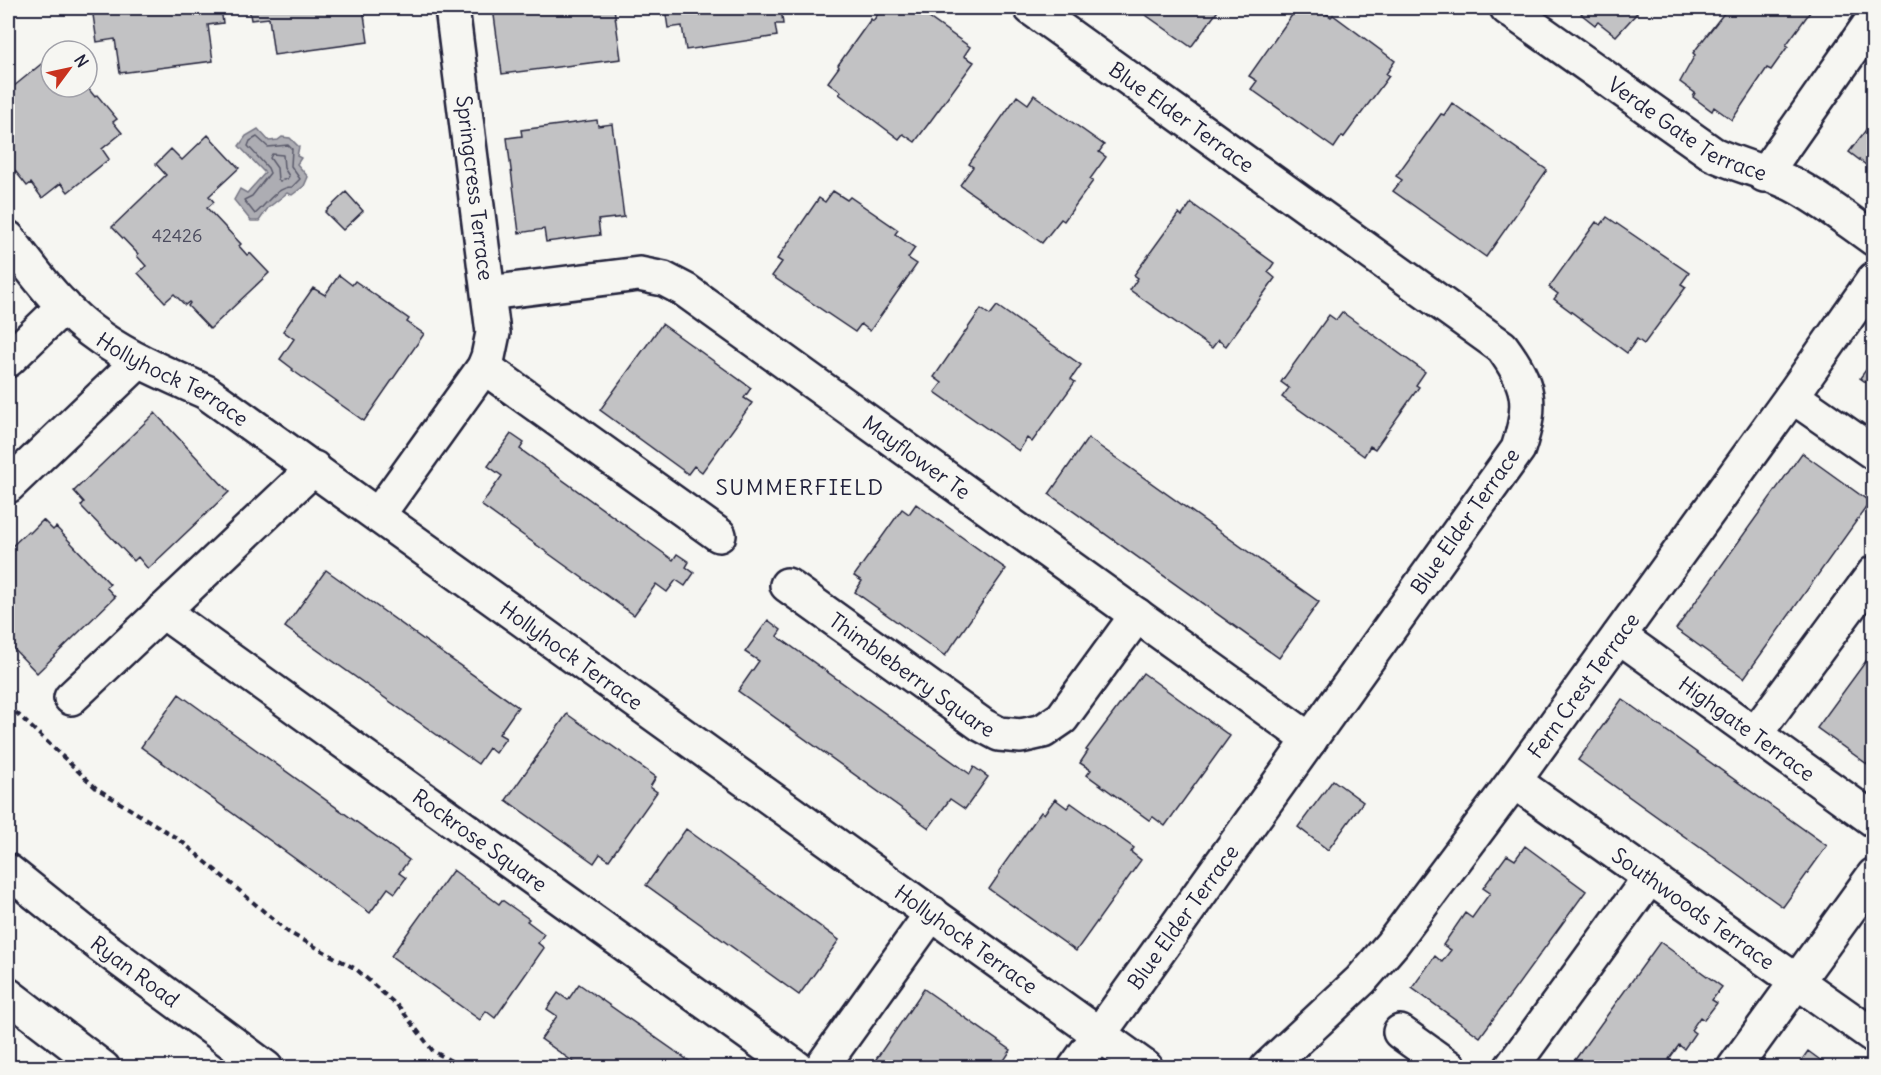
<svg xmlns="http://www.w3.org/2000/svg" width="1881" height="1075" font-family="Delius,sans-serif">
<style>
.water{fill:#adadb3;stroke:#757583;stroke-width:1.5}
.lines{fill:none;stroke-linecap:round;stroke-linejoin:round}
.shore{stroke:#5a5a6b;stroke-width:1.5}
.building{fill:#c2c2c4;stroke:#22223b;stroke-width:1.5}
.minor-casing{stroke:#22223b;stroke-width:38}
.major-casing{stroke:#22223b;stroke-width:38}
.path{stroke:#22223b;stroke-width:4;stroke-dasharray:6 4.5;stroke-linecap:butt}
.minor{stroke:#f6f6f2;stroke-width:33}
.major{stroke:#f6f6f2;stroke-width:33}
.labels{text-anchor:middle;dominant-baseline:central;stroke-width:6;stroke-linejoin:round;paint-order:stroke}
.number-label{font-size:18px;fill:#4a4a5d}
.street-label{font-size:21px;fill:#22223b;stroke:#f6f6f2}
.neighbourhood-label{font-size:22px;letter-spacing:1.5px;fill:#22223b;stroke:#f6f6f2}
</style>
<rect width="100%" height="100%" fill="#f6f6f2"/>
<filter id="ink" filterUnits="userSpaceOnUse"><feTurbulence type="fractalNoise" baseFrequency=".0167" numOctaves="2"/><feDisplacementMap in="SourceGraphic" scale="12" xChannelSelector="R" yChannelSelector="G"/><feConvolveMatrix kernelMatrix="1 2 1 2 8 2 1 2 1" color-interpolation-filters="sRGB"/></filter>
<g filter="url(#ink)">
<path class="water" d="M258 129 269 141 278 140 282 137 290 138 299 147 297 156 301 158 297 164 308 177 304 186 292 195 287 193 268 208 259 221H251L234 200 240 189 247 193 265 173 239 146 246 136Z"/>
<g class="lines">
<path class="shore" d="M257 137 268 147 288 145 292 149 291 166 300 179 292 187C276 187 266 205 255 214L244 200 252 196 270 173 268 168 248 146 250 141Z
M272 154 283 155 284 168 289 176 287 179 280 181 278 180 277 168 270 158Z"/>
</g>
<path class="building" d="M92 8H221L223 23 208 25 213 61 120 73 115 39 97 42Z
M249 8H363L368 42 274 55 269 18 251 20Z
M493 8H614L621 59 502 74Z
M665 8H781L783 24H775L777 36 686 50 682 26 668 28Z
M882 8H915L970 47 964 56 974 62 915 142 903 134 899 139 839 94 841 92 828 82 839 67 838 65 871 19 873 21Z
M1136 8H1220L1191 47Z
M1297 8 1303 12 1307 8H1318L1331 17 1333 15 1395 61 1386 74 1389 76 1344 137 1342 136 1334 148 1251 89 1257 81 1249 76Z
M1577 8H1635L1633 10 1637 13 1616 36 1598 22 1595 25 1581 14 1583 12Z
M1728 8H1813L1786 45 1788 46 1771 70 1767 68 1732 120 1714 107 1712 111 1693 97 1695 93 1680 82 1695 55 1693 53Z
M51 56V87H87L95 97 97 95 117 119 113 122 122 133 102 149 109 159 68 192 61 183 42 198 31 183 27 186 8 162V91Z
M1034 95 1104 145 1099 152 1106 157 1090 179 1093 181 1064 221 1061 219 1042 243 960 185 973 167 969 164 1017 96 1028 104Z
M1452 103 1547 170 1486 257 1393 191 1402 180 1396 176 1441 114 1444 115Z
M1874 114V171L1849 152 1872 122 1869 119Z
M597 120 598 126 612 124 624 217 598 220 600 235 546 242 544 229 519 233 507 138 522 136 521 130Z
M208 135 239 168 209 196 214 202 207 208 241 244 239 246 247 255 250 253 269 273 210 329 188 306 190 303 189 302 185 305 174 294 165 302 138 273 146 266 137 256 138 254 112 227 166 175 156 164 171 149 182 160Z
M833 191 847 200 850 197 898 230 895 234 915 248 908 258 917 264 870 331 861 324 855 332 772 276 782 262 777 259 819 198 825 202Z
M346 192 363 211 343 230 325 212Z
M1191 203 1274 263 1268 272 1275 278 1226 346 1218 340 1212 348 1130 290 1138 278 1134 275 1179 213 1182 216Z
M1607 217 1689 273 1681 284 1686 287 1644 344 1637 339 1627 353 1554 299 1558 294 1549 287 1596 222 1601 225Z
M339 275 352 285 355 281 409 319 407 322 424 334 364 421 292 370 293 369 280 359 294 339 283 331 313 288 325 295Z
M997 306 1081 365 1071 379 1075 382 1032 442 1027 438 1019 451 935 392 942 383 934 377 981 309 990 315Z
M1342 312 1425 372 1416 385 1419 387 1375 449 1370 446 1364 456 1282 397 1289 388 1281 382 1329 315 1336 320Z
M662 324 751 388 744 398 752 403 702 472 694 466 688 474 600 410Z
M1874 359V388L1860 378Z
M155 413 229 492 148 569 138 557 134 561 81 506 84 502 74 491Z
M511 434 524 443 520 449 673 560 677 554 689 562 686 567 694 573 685 586 676 580 667 592 656 584 634 615 481 505 502 476 488 466Z
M1088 438 1319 602 1279 658 1049 494Z
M1802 453 1870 502 1744 678 1676 629Z
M916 504 1006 569 945 656 855 592 862 581 854 576 902 509 909 514Z
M43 520 53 530 56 527 110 584 106 587 115 597 37 673 8 643V550L28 531 30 533Z
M326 570 518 707 499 734 506 738 495 753 489 748 478 764 285 627Z
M768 620 781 630 777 636 970 774 974 767 988 777 965 809 950 799 929 828 738 691 759 661 745 652Z
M1874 650V769L1817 728Z
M1143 673 1230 736 1165 826 1153 817 1149 820 1087 775 1091 770 1080 763 1088 751 1086 750Z
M179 694 409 860 399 873 406 878 395 893 388 888 370 913 141 747Z
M1622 699 1827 846 1783 907 1578 760Z
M567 714 656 777 650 787 657 792 609 860 600 854 594 863 506 800Z
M1333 780 1363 802 1328 850 1298 827Z
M1055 799 1067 808 1071 803 1134 848 1131 852 1141 860 1076 951 989 889 1000 873 999 871 1041 812 1044 814Z
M686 829 839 940 799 995 646 885Z
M1525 846 1586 891 1480 1037 1412 988 1435 956 1442 962 1451 950 1443 945 1465 913 1472 918 1490 893 1483 888 1507 855 1515 860Z
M453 870 499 904 502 900 529 919 527 921 544 934 538 943 544 948 495 1018 486 1011 480 1020 391 956Z
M1660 942 1722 987 1712 1000 1717 1003 1704 1020 1700 1017 1691 1030 1695 1033 1684 1049 1679 1045 1669 1059 1675 1063 1672 1068H1569Z
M579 984 699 1068H582L541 1039 557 1016 547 1009 558 993 568 1000Z
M924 989 1011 1050 999 1068H870Z
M1808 1051 1831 1068H1796Z"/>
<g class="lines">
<g class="minor-casing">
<g id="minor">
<path id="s1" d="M1031 8 1502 347C1530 385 1533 404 1518 449L1075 1068"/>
<path id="s2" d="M1507 8 1713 154C1739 166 1767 172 1792 184 1821 199 1847 220 1874 239"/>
<path d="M1764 175 1874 18"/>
<path id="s3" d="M8 238C36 275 63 313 102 339 134 361 171 376 206 392L1146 1068"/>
<path id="s4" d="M489 293 639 274 664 279 685 290 1310 740"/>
<path d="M8 360 64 306"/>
<path d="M484 367 719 535"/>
<path d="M1792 396 1874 453"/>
<path d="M8 486 139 361"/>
<path d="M378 515 484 367 488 357 493 333 452 8"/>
<path id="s5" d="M787 585 982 725 999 734 1021 736 1043 731 1062 718 1137 615"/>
<path id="s6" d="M162 611 797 1068"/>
<path id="s7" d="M1619 636 1874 820"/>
<path d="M71 698 314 468"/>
<path d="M1756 733 1874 573"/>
<path id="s8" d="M1514 781 1874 1036"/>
<path d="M1400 1032 1450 1068"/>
<path d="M821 1068 932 913"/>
<path id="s9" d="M1267 1068 1361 980 1392 944 1514 781 1792 396 1874 279"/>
<path d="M1511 1068 1650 877"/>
<path d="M1734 1068 1874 875"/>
</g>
</g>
<g class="major-casing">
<g id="major">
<path id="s10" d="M8 871 100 945 266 1068"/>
<path d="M8 995 103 1068"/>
</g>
</g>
<path class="path" d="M8 705 96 788 180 840 288 932 356 969 400 1008 433 1051 464 1068"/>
<use href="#minor" class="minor"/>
<use href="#major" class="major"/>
</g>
</g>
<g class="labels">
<g class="number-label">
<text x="177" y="235">42426</text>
</g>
<g class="street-label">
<text stroke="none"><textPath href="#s1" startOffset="186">Blue Elder Terrace</textPath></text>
<text stroke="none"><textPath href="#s2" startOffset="218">Verde Gate Terrace</textPath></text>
<text transform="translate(475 188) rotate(83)">Springcress Terrace</text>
<text stroke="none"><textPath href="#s3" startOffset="220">Hollyhock Terrace</textPath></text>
<text stroke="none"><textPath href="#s4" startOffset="486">Mayflower Te</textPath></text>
<text transform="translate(1465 521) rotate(-55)">Blue Elder Terrace</text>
<text stroke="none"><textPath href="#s3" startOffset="706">Hollyhock Terrace</textPath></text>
<text stroke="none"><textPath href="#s5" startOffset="154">Thimbleberry Square</textPath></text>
<text stroke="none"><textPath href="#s9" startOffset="498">Fern Crest Terrace</textPath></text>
<text stroke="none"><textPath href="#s7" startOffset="158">Highgate Terrace</textPath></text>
<text stroke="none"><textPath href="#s6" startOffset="392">Rockrose Square</textPath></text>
<text stroke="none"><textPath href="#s8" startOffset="220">Southwoods Terrace</textPath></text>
<text transform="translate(1183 917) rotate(-54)">Blue Elder Terrace</text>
<text stroke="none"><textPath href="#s3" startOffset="1192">Hollyhock Terrace</textPath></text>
<text stroke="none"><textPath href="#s10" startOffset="162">Ryan Road</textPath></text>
</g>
<g class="neighbourhood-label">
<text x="800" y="487">SUMMERFIELD</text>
</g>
</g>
<rect width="1881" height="1075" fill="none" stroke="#f6f6f2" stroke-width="30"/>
<rect x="15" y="15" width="1851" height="1045" fill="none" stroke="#22223b" stroke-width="2" filter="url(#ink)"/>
<g transform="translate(69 69) rotate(57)"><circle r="28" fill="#f6f6f2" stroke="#a1a1a9" stroke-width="1.5"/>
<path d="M0-4.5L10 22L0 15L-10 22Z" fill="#c8321e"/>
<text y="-9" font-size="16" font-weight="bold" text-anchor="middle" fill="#22223b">N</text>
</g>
</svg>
